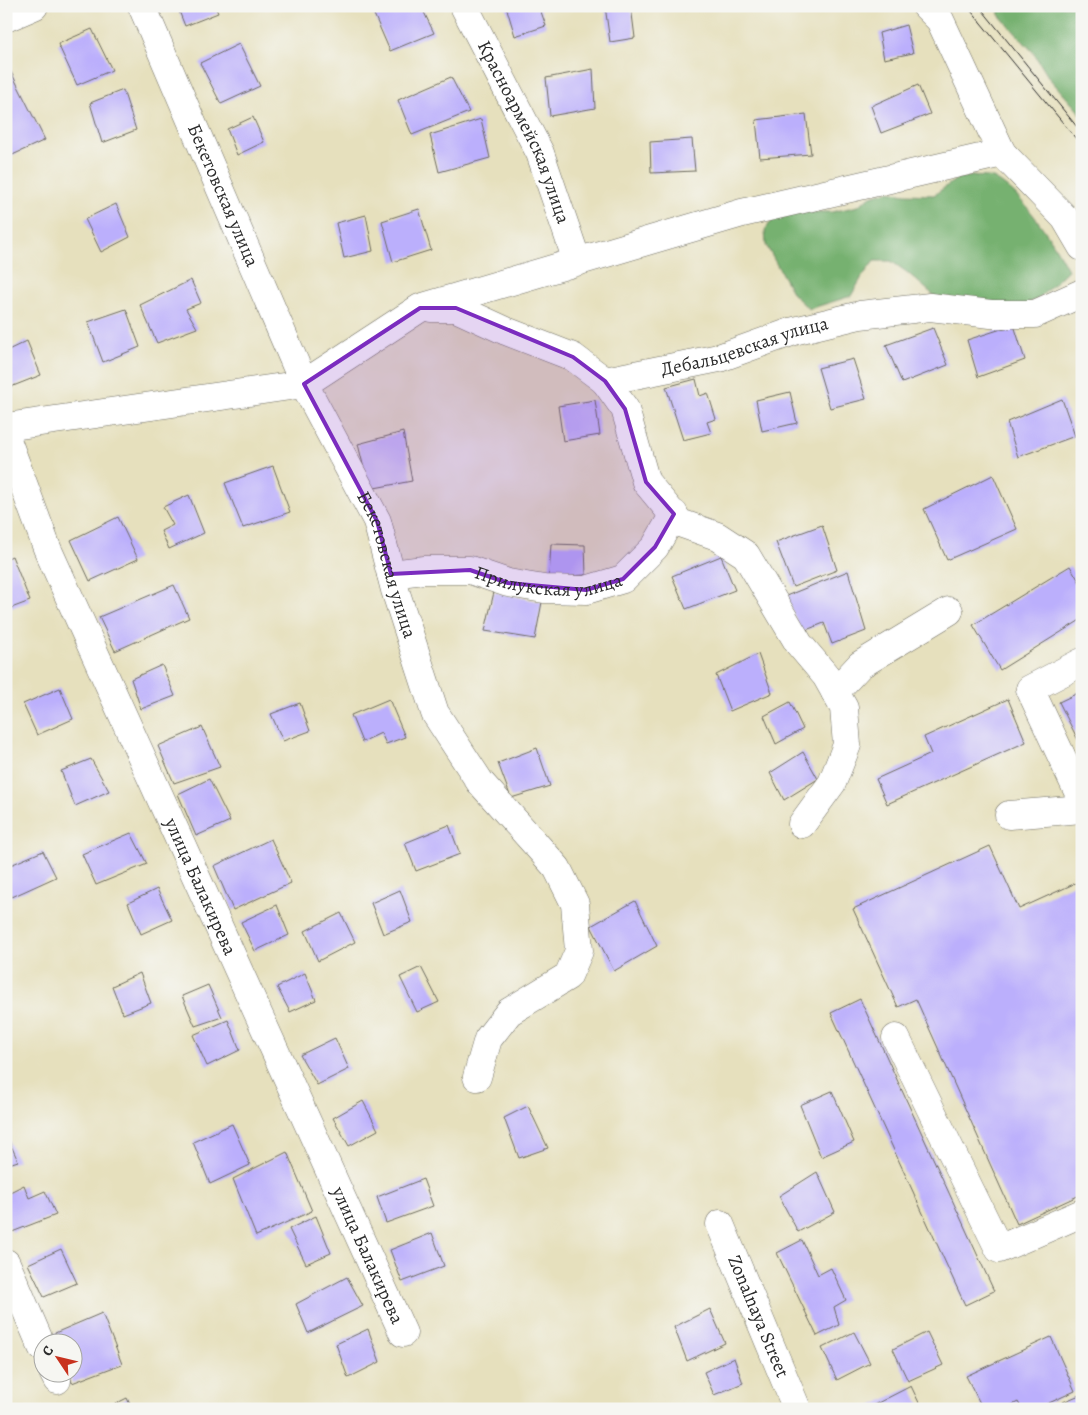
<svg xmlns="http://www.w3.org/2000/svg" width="1088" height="1415" font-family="Alegreya,serif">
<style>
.forest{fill:#76b170;stroke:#506e4e}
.building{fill:#bbaffc}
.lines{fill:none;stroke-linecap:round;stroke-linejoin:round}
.minor-casing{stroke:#6c6a5e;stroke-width:29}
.minor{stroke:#fff;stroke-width:28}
.tram{stroke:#2b2b2b;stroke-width:1}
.marked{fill:#7b2cbf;fill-opacity:0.2;stroke:#7b2cbf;stroke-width:4;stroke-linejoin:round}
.labels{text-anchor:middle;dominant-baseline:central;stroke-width:4;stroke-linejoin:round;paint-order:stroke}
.street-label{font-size:19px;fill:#2b2b2b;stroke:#f6f6f2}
</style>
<rect width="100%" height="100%" fill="#f6f6f2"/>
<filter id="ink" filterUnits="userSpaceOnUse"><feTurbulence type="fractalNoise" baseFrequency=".02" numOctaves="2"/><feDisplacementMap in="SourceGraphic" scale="10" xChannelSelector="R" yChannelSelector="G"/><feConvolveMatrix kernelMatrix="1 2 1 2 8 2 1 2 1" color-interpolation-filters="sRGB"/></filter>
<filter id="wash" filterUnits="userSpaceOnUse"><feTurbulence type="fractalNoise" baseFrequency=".0096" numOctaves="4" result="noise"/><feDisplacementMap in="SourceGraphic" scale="20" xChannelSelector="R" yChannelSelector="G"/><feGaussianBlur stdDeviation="1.12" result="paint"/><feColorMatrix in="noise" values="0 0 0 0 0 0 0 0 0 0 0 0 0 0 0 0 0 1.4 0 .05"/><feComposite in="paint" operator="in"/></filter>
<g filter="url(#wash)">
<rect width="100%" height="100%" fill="#e6e0bd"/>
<path class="forest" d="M998 6H1082V115L1049 78 1033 52 999 15Z
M972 176C979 177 990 176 995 179 1025 196 1053 241 1068 270L1038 299 1017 308 938 299 908 273 891 261H874L862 277 851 296 809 309 793 294 766 245 765 230 773 219 802 212H832L858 206 871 196 889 191 905 194 934 195 958 178Z"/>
<g id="blocks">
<path class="building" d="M177 6H215L218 13 185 26Z
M386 6H421L434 33 390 51 373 12Z
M506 6H539L546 26 515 36Z
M605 6H631L635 38 610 42Z
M906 25 913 53 884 59 879 33Z
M92 29 112 70 77 85 58 44Z
M239 44 260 86 221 104 200 63Z
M6 62 45 140 6 158Z
M593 69 595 108 550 116 546 78Z
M451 77 469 112 412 135 398 100Z
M918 85 930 114 881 133 871 106Z
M123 90 136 130 102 143 90 103Z
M806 114 811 154 760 158 756 120Z
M253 117 264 142 237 155 227 129Z
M481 119 490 158 439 172 430 135Z
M692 139 695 171 651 173 650 142Z
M116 204 130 237 101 252 85 219Z
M419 209 431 250 393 262 382 221Z
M366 215 373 251 344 258 336 223Z
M191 280 201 303 186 309 197 328 157 343 140 305Z
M126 309 140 347 103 362 88 322Z
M1014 325 1025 360 978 377 967 340Z
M933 328 948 365 902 383 886 345Z
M27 341 41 375 8 388 6 351Z
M853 359 866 399 830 408 818 368Z
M696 379 700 396 708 393 716 419 707 422 711 433 683 440 666 387Z
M790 392 797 423 762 431 756 400Z
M1062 399 1075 436 1018 457 1007 422Z
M595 400 600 435 563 441 558 406Z
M403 432 412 481 369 489 358 444Z
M273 466 290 512 243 528 225 483Z
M993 475 1017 529 947 560 924 509Z
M189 495 204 533 169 549 161 531 173 525 163 507Z
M118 517 138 559 90 581 71 540Z
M822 525 837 570 793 587 776 542Z
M551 544 585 545 586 575 549 577Z
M12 556 30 601 6 610V559Z
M721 556 735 590 686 609 672 576Z
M1070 566 1082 586V619L1000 670 973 625Z
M848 571 866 631 832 644 824 623 801 632 786 596Z
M174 585 189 618 115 651 99 617Z
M494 592 542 602 535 639 485 631Z
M758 654 772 693 730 711 716 675Z
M162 665 175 696 141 709 131 679Z
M60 688 73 719 37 735 23 704Z
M1082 691V748L1059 702Z
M389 699 405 737 386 744 381 733 362 742 351 715Z
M1008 699 1026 742 887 804 876 779 931 754 924 737Z
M790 702 803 729 776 744 764 716Z
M300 703 310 731 283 741 271 714Z
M202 727 220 767 174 783 158 746Z
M537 748 550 786 511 798 498 763Z
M803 752 818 779 784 800 770 773Z
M91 759 109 791 75 806 61 771Z
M209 779 230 821 196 836 178 794Z
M449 825 460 854 416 871 405 843Z
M131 833 147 864 96 885 82 854Z
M271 839 291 883 233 910 214 866Z
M990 846 1019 909 1078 882 1082 890V1194L1017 1224 916 999 898 1007 853 909Z
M43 851 56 877 12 897 6 883V867Z
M157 889 172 920 141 934 128 903Z
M400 890 412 922 383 934 371 903Z
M635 901 657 946 614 971 591 926Z
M277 905 289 935 255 951 241 922Z
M341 913 355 942 318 961 305 931Z
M421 967 439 1002 417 1012 400 977Z
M140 973 151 1003 123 1014 112 986Z
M305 973 316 1000 290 1012 277 987Z
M208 985 222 1017 195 1026 182 996Z
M860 999 994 1291 965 1305 831 1013Z
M228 1020 240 1050 207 1066 193 1035Z
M335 1038 349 1069 317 1085 300 1055Z
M832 1091 854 1142 821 1157 800 1105Z
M363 1101 378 1130 349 1146 333 1118Z
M528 1106 548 1148 519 1158 504 1118Z
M232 1124 250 1165 210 1184 193 1142Z
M6 1134 18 1161 6 1165Z
M287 1152 312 1211 256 1236 233 1179Z
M817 1172 835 1212 798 1232 779 1196Z
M423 1179 433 1206 386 1223 377 1197Z
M24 1185 29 1198 45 1191 56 1215 12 1232 6 1219V1194Z
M316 1216 331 1253 306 1264 289 1229Z
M432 1233 444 1266 402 1282 390 1250Z
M802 1240 818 1275 831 1268 846 1300 834 1307 839 1325 817 1336 777 1253Z
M61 1249 77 1283 44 1297 28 1264Z
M347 1277 363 1306 308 1333 296 1304Z
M710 1309 725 1343 687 1361 674 1327Z
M102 1313 122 1364 72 1383 69 1372H72V1342H58L55 1333Z
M368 1329 380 1362 348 1378 336 1344Z
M854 1332 870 1363 837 1380 822 1348Z
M927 1332 943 1365 908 1381 893 1349Z
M1051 1337 1075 1391 1036 1409H1022L1018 1402 1004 1409H983L966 1376Z
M734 1358 743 1383 714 1395 704 1372Z
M911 1386 922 1409H866Z
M1082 1394V1409H1065L1063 1402Z
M127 1398 132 1409H105Z"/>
</g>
</g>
<g filter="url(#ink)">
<use href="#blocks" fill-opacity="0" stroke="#6c6a5e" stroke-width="1"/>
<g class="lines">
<g class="minor-casing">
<g id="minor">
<path id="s1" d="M142 6 304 384 377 521 395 590 435 713 480 782 557 868 575 904 579 951 568 976 509 1012 488 1039 477 1077"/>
<path id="s2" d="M464 6 540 153 577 261"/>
<path d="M926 6 940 20 1002 153"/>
<path d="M6 18 34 6"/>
<path id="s3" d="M431 308H456L506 331 573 357 605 381 719 358 794 331 860 315 930 307 991 314H1035L1082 293"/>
<path d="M605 381 625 409 646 482 680 523 717 536 746 555 799 644 826 676 844 708 847 745 832 783 802 824"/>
<path d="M6 427 304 384 420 308 742 213 1002 153 1065 218 1082 247"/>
<path id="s4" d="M6 437 47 548 403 1333"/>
<path id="s5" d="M391 574 424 570H470L508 583 544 589 586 590 623 579 655 547 674 514"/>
<path d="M1082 662 1030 689 1082 800"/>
<path d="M835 692 860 665 949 611"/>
<path d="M1009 815 1082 809"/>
<path d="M896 1038 999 1249 1082 1213"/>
<path id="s6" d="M720 1224 797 1409"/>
<path d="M6 1263 42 1347"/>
<path d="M53 1372 57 1380"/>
</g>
</g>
<use href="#minor" class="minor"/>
<path class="tram" d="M967 6 1082 146
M979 6 1082 133"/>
</g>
</g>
<path class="marked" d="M420 308H456L573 357 605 381 625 409 646 482 674 514 655 547 623 579 586 590 508 583 470 570 391 574 377 521 304 384Z"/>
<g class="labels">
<g class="street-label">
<text stroke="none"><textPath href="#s2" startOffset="140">Красноармейская улица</textPath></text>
<text stroke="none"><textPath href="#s1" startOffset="206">Бекетовская улица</textPath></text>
<text stroke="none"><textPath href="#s3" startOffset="336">Дебальцевская улица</textPath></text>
<text stroke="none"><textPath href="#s1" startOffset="611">Бекетовская улица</textPath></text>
<text stroke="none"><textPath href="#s5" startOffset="160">Прилукская улица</textPath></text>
<text stroke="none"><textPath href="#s4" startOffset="490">улица Балакирева</textPath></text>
<text stroke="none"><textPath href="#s4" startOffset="895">улица Балакирева</textPath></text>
<text stroke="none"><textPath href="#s6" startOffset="100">Zonalnaya Street</textPath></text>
</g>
</g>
<rect width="1088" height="1415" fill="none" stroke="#f6f6f2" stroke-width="25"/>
<g transform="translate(58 1358) rotate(305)"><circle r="24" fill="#f6f6f2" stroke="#a5a5a2"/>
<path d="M0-4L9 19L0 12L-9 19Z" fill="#c8321e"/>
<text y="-8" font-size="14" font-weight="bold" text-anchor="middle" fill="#2b2b2b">С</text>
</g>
</svg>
